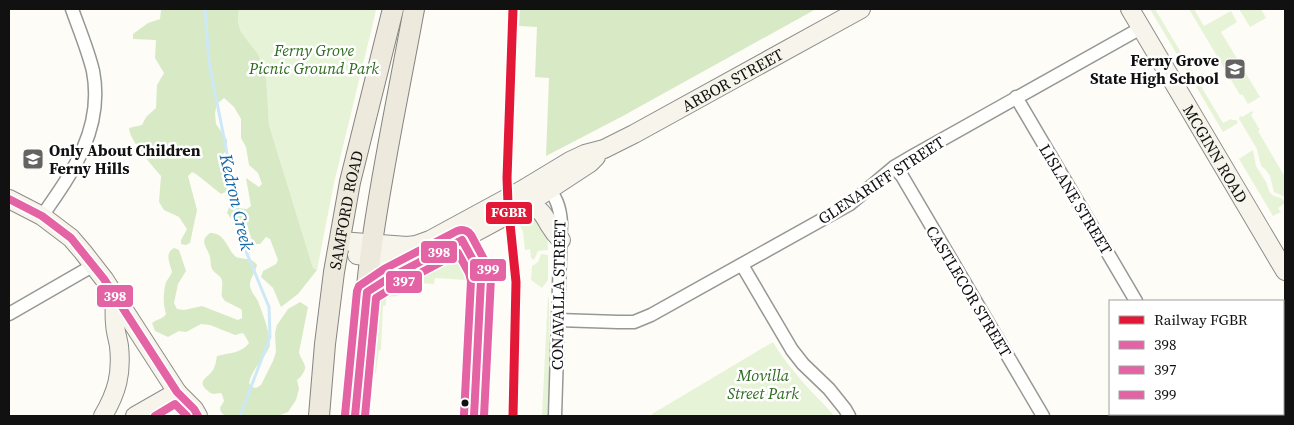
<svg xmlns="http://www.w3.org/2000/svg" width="1294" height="425" font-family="'Source Serif 4',serif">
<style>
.green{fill:#e7f3d7}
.forest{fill:#d8eac5}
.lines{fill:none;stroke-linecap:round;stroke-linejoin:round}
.stream{stroke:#cde8f7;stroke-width:3}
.street-casing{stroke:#979795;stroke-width:15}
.secondary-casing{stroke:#8e8d8b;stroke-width:20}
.primary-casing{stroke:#858482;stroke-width:22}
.street{stroke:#fffffe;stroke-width:12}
.secondary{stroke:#f6f4eb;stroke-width:18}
.primary{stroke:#ede9dc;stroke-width:20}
.bus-1-casing{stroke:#fff;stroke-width:11}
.bus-2-casing{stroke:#fff;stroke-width:11}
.bus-3-casing{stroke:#fff;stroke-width:11}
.bus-1{stroke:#e463a4;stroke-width:8}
.bus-2{stroke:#e463a4;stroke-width:8}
.bus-3{stroke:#e463a4;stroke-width:8}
.rail-1-casing{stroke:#fff;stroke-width:12}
.rail-1{stroke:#e31837;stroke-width:9}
.bus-dot{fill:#111;stroke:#fff;stroke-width:2}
.labels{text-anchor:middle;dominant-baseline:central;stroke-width:5;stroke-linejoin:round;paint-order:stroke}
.park-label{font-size:16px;font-style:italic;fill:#2f6b1f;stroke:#fff}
.poi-label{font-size:16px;font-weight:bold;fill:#111;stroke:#fff;text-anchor:end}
.street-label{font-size:16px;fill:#111;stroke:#fff}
.water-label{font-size:18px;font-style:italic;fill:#1768a6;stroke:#fff}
.line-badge{stroke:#fff;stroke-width:2}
.badge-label{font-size:14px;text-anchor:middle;font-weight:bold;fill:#fff}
</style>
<rect width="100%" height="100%" fill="#fdfcf7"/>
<path class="green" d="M239 9H376L374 19 334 183 317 270 313 268 269 125 266 75 258 54 241 32 238 22Z
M1150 9H1155L1223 123 1231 119 1232 120H1236L1238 123 1223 132Z
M1189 9H1194L1204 26 1231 11 1237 22 1221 32 1260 97 1248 104 1242 94 1240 95Z
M1239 9H1261L1266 18 1250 27Z
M1252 111 1253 113 1251 115 1260 130 1258 131 1285 177V197L1274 192 1270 176 1265 169 1261 166 1257 149 1239 119 1240 116 1242 117Z
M1253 150 1256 166 1266 182 1270 193 1274 196 1281 198 1285 202V203L1278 208 1281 212 1273 216 1239 159Z
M528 215H532L547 231 548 250 538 251 534 260 531 258 530 249 525 250 523 232 517 220Z
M541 254 548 255V280L542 288 531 280 532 266 538 262Z
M452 256H460L467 262 465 264 459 258 454 259 422 273 414 279 408 280 386 294H383L384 292 415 274Z
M457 260C465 264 469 272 466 280L435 278 434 284 421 283 417 285V288H411L410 291 394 297V296L386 298V305L383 306 381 350H379L376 373H375L380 305 383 298 391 292 407 283 416 280 423 275Z
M380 296 377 309 367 416H365L375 307 378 298Z
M549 297 550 369 549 416H542L547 314 548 298Z
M773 342C781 356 791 368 802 381 812 393 824 403 834 416H652V414Z"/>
<path class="forest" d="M160 9H239L238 22 241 32 258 54 264 68 266 75 269 125 313 268 317 270 298 294 281 307 273 288 261 277 263 271 276 264 278 260 270 239 266 237 260 244H255L252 241 247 225 233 221 227 213 229 207 247 209 251 206 246 178 259 187 262 184 258 173 249 165 246 147 241 138V119L234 107 224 98 217 104 215 113 216 124 227 140V149L219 160 228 188 226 192 221 194 196 174 192 172 188 176 197 210 190 243 186 245 181 244V240L187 229 179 217 164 210 159 202 161 176C152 165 130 142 129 128L142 125 146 117 156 108 157 85 164 73 155 58 156 40 133 39V34L148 23 160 19 161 10Z
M520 9H816L621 117 546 156 549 78 535 77 537 27 519 26Z
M210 233C225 232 227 249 236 257 244 260 252 257 257 265 256 271 251 277 250 283 249 291 257 297 259 304 264 317 270 333 270 346 264 359 252 369 249 383L252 387 256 388 261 385 273 361 276 352 275 333 277 325 288 309 300 302 308 307 299 352C300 359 309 366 303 373 302 376 299 378 297 380L299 389 296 400 288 412 278 416H225L221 412 220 408 224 401 222 394 220 393C215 394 212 395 208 391 194 380 211 377 214 368 216 364 216 360 217 356 229 353 242 353 249 343L244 334 242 333 235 335 210 325 201 324 186 332 179 331 168 337 155 331 152 323C157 319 163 319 166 314 163 304 163 293 166 282 168 279 171 275 172 272 170 263 164 253 174 248L179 250 186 271 178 284 174 303 177 309 184 310 202 306 238 320 242 318V311L241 309 225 301 222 297C221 292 223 286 222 281 221 275 215 274 212 269 210 265 211 261 210 257 208 248 198 241 210 233Z"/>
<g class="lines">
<path class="stream" d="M205 9 209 62 226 148 241 239 269 307 270 337 240 416"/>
<g class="street-casing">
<path id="street" d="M1016 97 1136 301
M894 167 902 176 1043 416
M546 184C556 198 560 206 561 223L555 416
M42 216C73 172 104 128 93 71 88 50 79 29 72 9
M742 265 792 350 803 364 829 389 845 409 849 416
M9 314 94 265
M558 320 618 322H634L651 315 850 204 894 167 911 157 1141 28
M1203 414 1204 416"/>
</g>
<g class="secondary-casing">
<g id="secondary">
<path id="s1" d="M1130 9 1285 271"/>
<path d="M9 199 42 216 71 238 83 252 104 279 177 392 194 409 198 416"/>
<path d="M526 205C541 208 543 214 550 226 553 231 557 236 561 240"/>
<path id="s2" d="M340 241 407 246 416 245 430 240 522 190 570 161 585 154 604 149 634 134 861 9"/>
<path d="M357 255 400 261 418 262 446 248 526 205 590 163 596 157"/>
<path d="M103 416C117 392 122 374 119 346 118 339 115 331 115 323 114 315 115 305 115 296"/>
<path d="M135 416 177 392"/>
</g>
</g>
<g class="primary-casing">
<g id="primary">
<path d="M367 292 389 278 418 262"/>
<path id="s3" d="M319 416 325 344 334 272 350 182 393 9"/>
<path d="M355 416C361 352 365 287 375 223 386 151 401 80 414 9"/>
</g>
</g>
<use href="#street" class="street"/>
<use href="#secondary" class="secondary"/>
<use href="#primary" class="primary"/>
<g class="bus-1-casing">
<path id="bus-1" d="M9 199 42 216 71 238 104 279 177 392 194 409 198 416
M355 416 367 292 389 278 462 240 478 269 481 280 474 416"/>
</g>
<g class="bus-2-casing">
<path id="bus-2" d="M155 416 175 404 187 416
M365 416 376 298 394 287 458 253 469 273 471 281 464 415"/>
</g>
<g class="bus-3-casing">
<path id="bus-3" d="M345 415 357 291 359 286 384 269 457 231C463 229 467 230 471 235L487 265 491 278 484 416"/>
</g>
<use href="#bus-1" class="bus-1"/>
<use href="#bus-2" class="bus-2"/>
<use href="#bus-3" class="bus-3"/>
<g class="rail-1-casing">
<path id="rail-1" d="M513 9 507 178 508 204 516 282 513 416"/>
</g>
<use href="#rail-1" class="rail-1"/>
</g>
<defs>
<g id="school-square" transform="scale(1.125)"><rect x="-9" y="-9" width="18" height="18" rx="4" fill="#646362" stroke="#fff"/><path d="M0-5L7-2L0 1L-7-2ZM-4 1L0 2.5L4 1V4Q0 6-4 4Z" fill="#fff"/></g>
</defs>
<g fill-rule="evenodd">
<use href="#school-square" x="1235" y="69"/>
<use href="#school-square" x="33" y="159"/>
</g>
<circle class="bus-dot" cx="465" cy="403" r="4.5"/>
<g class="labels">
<g class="park-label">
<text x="314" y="50">Ferny Grove<tspan x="314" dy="18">Picnic Ground Park</tspan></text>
<text x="763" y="375">Movilla<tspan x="763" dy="18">Street Park</tspan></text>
</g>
<g class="poi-label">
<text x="1219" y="60">Ferny Grove<tspan x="1219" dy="18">State High School</tspan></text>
<text x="49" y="150" text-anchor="start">Only About Children<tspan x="49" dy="18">Ferny Hills</tspan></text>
</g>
<g class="street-label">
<text stroke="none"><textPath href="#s2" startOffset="434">ARBOR STREET</textPath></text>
<text stroke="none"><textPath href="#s1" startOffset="168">MCGINN ROAD</textPath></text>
<text transform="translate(881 180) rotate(-33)">GLENARIFF STREET</text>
<text transform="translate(1076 199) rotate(59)">LISLANE STREET</text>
<text stroke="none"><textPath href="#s3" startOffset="208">SAMFORD ROAD</textPath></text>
<text transform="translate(969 291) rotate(59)">CASTLECOR STREET</text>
<text transform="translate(558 295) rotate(-89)">CONAVALLA STREET</text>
</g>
<g class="water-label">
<text transform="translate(237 202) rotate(77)">Kedron Creek</text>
</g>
</g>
<g class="line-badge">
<rect x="485" y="201" width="48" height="24" rx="5" fill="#e31837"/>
<rect x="420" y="240" width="38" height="24" rx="5" fill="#e463a4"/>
<rect x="469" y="258" width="38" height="24" rx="5" fill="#e463a4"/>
<rect x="385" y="270" width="38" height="24" rx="5" fill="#e463a4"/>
<rect x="96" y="284" width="38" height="24" rx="5" fill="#e463a4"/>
</g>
<g class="badge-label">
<text x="509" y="217">FGBR</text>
<text x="439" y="257">398</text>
<text x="488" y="274">399</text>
<text x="404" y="286">397</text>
<text x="115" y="301">398</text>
</g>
<rect width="1294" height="425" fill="none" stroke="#111111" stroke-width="20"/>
<rect x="1109" y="300" width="175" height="115" fill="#ffffff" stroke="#a0a0a0"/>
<rect x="1119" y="316" width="25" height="8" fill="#e31837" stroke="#a0a0a0"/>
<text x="1154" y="325" font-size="15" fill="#111111">Railway FGBR</text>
<rect x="1119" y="341" width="25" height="8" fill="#e463a4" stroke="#a0a0a0"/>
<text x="1154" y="350" font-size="15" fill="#111111">398</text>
<rect x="1119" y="366" width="25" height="8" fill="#e463a4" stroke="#a0a0a0"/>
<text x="1154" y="375" font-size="15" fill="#111111">397</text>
<rect x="1119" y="391" width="25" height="8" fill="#e463a4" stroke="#a0a0a0"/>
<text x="1154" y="400" font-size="15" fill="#111111">399</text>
</svg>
